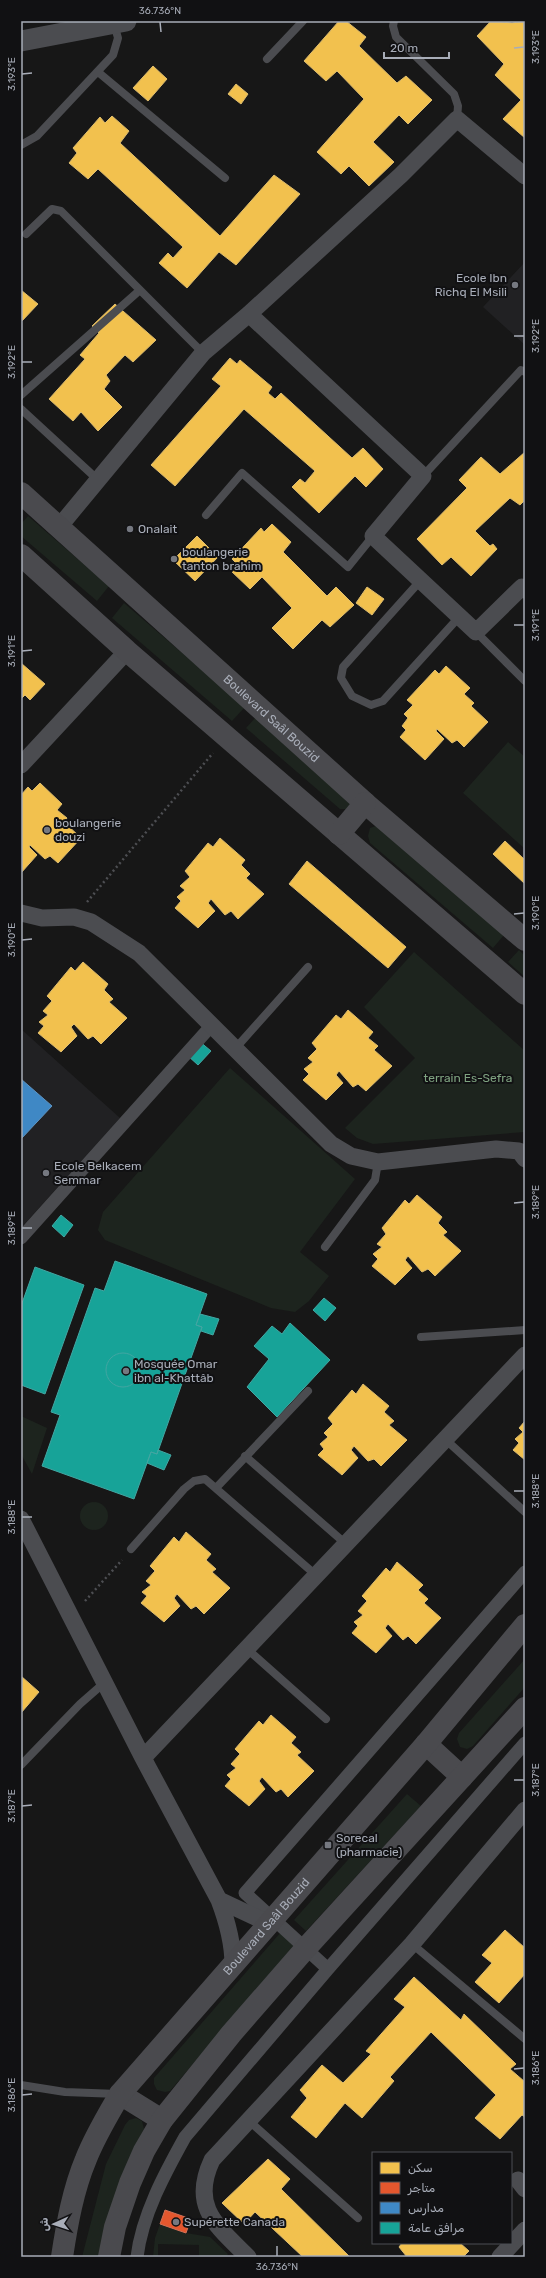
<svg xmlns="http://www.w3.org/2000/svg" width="546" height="2278" font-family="Rubik,'Noto Naskh Arabic',sans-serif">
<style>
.built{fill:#212123}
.green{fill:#1d241e}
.homes{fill:#f2c14e;stroke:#dcbb6e}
.shops{fill:#e4572e;stroke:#d27157}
.schools{fill:#3f88c5;stroke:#5e93c1}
.public{fill:#17a398;stroke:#42a6a2}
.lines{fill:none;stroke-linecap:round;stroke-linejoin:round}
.path{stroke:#4d4e52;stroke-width:2.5;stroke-dasharray:2 3;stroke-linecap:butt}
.service{stroke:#4b4c50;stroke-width:8}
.pedestrian{stroke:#4b4c50;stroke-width:13}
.minor{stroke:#4b4c50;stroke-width:17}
.tertiary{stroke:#4b4c50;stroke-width:21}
.secondary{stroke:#4a4a4e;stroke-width:22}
.ticks{fill:none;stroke:#a8adb8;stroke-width:1.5}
.poi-dot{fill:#757880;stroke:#111113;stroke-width:1.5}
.labels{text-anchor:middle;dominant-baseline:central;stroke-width:4;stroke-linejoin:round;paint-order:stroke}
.poi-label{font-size:12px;fill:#a8adb8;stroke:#111113;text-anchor:start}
.street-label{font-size:12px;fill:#a8adb8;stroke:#111113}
.park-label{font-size:12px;fill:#7fa381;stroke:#111113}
.neatline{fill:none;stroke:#a8adb8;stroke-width:1.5}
.ticks-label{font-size:10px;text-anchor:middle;fill:#a8adb8}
</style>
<rect width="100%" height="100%" fill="#171717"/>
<path class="built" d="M525 262V345L483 307Z
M21 1029 120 1118 21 1228Z"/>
<path class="green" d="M28 516 109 586 97 601 21 536V524Z
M124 603 245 707 232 721 112 618Z
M257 716 352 802 346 809H340L246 728Z
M508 742 525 757V849L463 793Z
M376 826 504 935 493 948 370 843 368 836 370 828Z
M519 950 525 956V977L508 962Z
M414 952 525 1051V1132L373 1144 357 1138 345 1128 415 1058 364 1007Z
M230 1068 355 1179 300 1252 329 1276 309 1301 295 1312 271 1308 105 1240 98 1230 103 1212Z
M21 1416 47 1428 32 1474 21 1454Z
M80 1516a14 14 0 1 1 28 0a14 14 0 1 1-28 0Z
M525 1659V1687L473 1746 467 1749 460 1747 457 1739 459 1733Z
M407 1794 421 1806 306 1931 294 1920Z
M281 1932 295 1944 170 2091 165 2092 157 2090 154 2084V2078Z
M136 2118 142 2121 144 2129 121 2177 101 2257H82L106 2164 125 2125 129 2120Z
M160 2224 186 2233 210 2237 228 2254 226 2257H199V2245L158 2244V2257H153L155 2238Z"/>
<path class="homes" d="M339 21H346L366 37 359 46 397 83 406 76 432 100 408 124 399 115 373 142 394 162 369 186 349 166 341 174 317 152 364 99 337 71 326 81 304 61Z
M491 21 512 23 525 21V138L503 119 521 100 495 75 504 64 477 36Z
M153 66 167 79 148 101 133 88Z
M236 84 248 94 241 104 228 94Z
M112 116 129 131 120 143 220 236 274 175 300 194 236 265 219 252 187 288 159 263 168 253 173 258 183 247 98 169 88 179 69 163 77 153 73 148 100 117 105 123Z
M21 290 38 304 21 322Z
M115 304 156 340 133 362 125 355 106 375 110 381 104 389 122 407 98 431 81 412 73 421 49 399 85 359 80 355 99 333 92 326Z
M230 358 237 364 240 360 272 387 268 393 275 399 281 393 352 458 363 448 383 469 366 487 355 476 319 513 292 487 300 479 305 483 315 471 244 409 175 486 151 465 221 386 212 379Z
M525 452V500L520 505 510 498 475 531 490 546 493 544 497 549 471 576 451 557 442 565 417 539 467 488 459 480 481 457 500 474Z
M272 524 291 542 283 552 327 596 336 587 354 605 330 627 322 620 293 649 272 628 292 608 262 577 250 589 230 570 236 563 232 559 261 528 264 532Z
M197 536 218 557 195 581 173 560Z
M367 587 384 599 372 615 356 603Z
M21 663 45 684 30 700 25 695 21 699Z
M446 666 470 688 464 694 474 703 471 706 488 722 464 747 457 740 452 743 437 729 436 731 444 739 425 760 400 737 406 730 402 726 408 718 404 714 413 705 407 700 435 670 439 674Z
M40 783 62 804 57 810 67 818 64 822 81 838 58 863 50 856 45 859 30 845 29 847 37 855 21 873V795L28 787 32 791Z
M220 838 245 860 241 865 250 874 246 878 264 894 238 919 231 911 225 915 211 899 208 903 215 911 198 928 175 908 181 901 177 897 185 890 180 886 190 877 185 871 208 843 213 847Z
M505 841 525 860V884L493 854Z
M307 861 406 947 388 968 289 884Z
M83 962 108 984 104 990 113 999 109 1002 127 1018 101 1044 93 1036 88 1039 74 1024 71 1027 77 1036 61 1052 38 1033 44 1026 39 1022 48 1015 43 1011 52 1001 47 996 71 967 75 971Z
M348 1010 373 1032 368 1038 378 1046 374 1050 392 1066 366 1091 358 1084 353 1087 339 1071 336 1075 343 1083 326 1100 303 1080 309 1074 304 1069 313 1062 308 1058 317 1049 312 1043 336 1015 341 1019Z
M417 1195 442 1217 438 1223 447 1232 443 1235 461 1251 435 1276 428 1269 422 1272 408 1256 405 1260 412 1268 395 1285 372 1266 378 1259 373 1254 382 1247 377 1244 386 1234 382 1228 405 1200 409 1204Z
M363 1384 389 1406 384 1412 394 1421 389 1425 407 1440 381 1466 374 1459 368 1461 354 1446 351 1450 358 1458 342 1475 318 1455 324 1449 320 1444 328 1437 324 1433 333 1424 328 1418 352 1390 356 1394Z
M525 1421V1460L513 1450 519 1443 515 1439 523 1432 519 1428Z
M186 1532 211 1554 206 1560 216 1569 212 1572 230 1588 204 1614 196 1606 191 1609 177 1594 174 1598 180 1606 164 1622 141 1603 147 1596 142 1592 151 1585 146 1581 155 1571 150 1566 174 1537 179 1542Z
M397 1562 423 1585 418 1590 428 1599 424 1603 441 1618 416 1644 408 1636 403 1640 388 1624 385 1628 392 1636 376 1653 352 1633 358 1626 354 1622 363 1615 358 1611 367 1601 362 1596 386 1568 390 1572Z
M21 1676 39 1692 21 1713Z
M271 1715 296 1737 291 1743 301 1752 297 1755 314 1771 288 1797 281 1789 276 1792 262 1777 259 1781 265 1789 249 1806 225 1786 231 1779 227 1775 236 1768 231 1764 240 1754 235 1749 259 1721 263 1725Z
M505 1930 525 1948V1974L499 2003 475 1982 492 1963 482 1955Z
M414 1977 461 2020 464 2014 516 2064 510 2069 525 2082V2117L522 2115 500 2139 475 2118 496 2095 431 2032 390 2077 394 2081 362 2118 345 2103 316 2138 291 2117 307 2098 300 2090 322 2065 343 2083 371 2054 366 2051 405 2007 394 1999Z
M268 2159 290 2179 281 2189 350 2257H303L255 2212 244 2224 222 2203Z
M402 2243H460L469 2251 463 2257H407L399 2247Z"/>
<path class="shops" d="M165 2210 191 2219 186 2233 160 2224Z"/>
<path class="schools" d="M21 1079 52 1106 21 1139Z"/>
<path class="public" d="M199 1041 211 1051 198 1065 187 1055Z
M61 1215 73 1225 64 1237 52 1226Z
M115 1261 207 1294 196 1325 202 1327 157 1454 151 1452 134 1499 42 1466 60 1415 51 1412 95 1288 104 1291Z
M35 1267 84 1285 45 1394 21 1385V1306Z
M324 1298 336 1308 325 1321 313 1310Z
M200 1314 219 1319 213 1335 201 1331 202 1327 196 1325Z
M290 1323 330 1360 277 1417 247 1387 269 1359 254 1346 272 1326 282 1334Z
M106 1370a17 17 0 1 1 34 0a17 17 0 1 1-34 0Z
M158 1450 171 1455 164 1470 147 1463 151 1452 157 1454Z"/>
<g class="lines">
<path class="path" d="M87 902 213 753
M85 1601 122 1560"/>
<path class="service" d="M394 21 393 26 396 37 454 94 458 106 457 119
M267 59 303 21
M98 72 225 178
M21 145 37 136 113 55 118 38 114 24
M26 234 52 209 61 211 203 353
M21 395 140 290
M21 409 97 479
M423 476 521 370 525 372
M206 515 242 473 348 567 373 536
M421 580 343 667 341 678 352 696 371 705 383 701 460 616
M476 632 525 681
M234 1050 308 967
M325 1247 375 1180 378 1162
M421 1337 525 1330
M446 1440 525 1512
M245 1456 346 1544
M216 1488 308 1391
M131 1549 184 1489 194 1481 205 1479 317 1576
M247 1649 326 1719
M21 1765 80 1704 104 1683
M412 1944 525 2039
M21 2085 65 2092 118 2094
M249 2121 358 2218"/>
<path class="pedestrian" d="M21 1238 212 1025
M328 1969 245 1893 525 1572
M137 2257C142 2215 165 2173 185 2137L328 1969 525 1743"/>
<path class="minor" d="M249 314 423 476 373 536 476 632 522 587 525 590
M59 527 203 353 249 314 401 175 457 119 525 176
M21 765 127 651
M21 913 42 918 74 917 91 922 139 953 331 1144 351 1156 378 1162 496 1149 519 1151 525 1159
M21 1519 143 1758 219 1900C227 1921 233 1942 233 1965
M143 1758 525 1355
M219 1900 270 1924
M518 2180 525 2189
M248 2257C217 2226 190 2207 212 2160L412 1944 525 1810
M500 2257 525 2230"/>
<path class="tertiary" d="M21 41 126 21"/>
<g class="secondary">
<path id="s1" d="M21 493 365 803 525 940"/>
<path d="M21 555 127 651 525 994"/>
<path d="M339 834 365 803"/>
<path d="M426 1744 462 1777"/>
<path d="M120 2094 162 2120"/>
<path id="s2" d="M62 2257C67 2224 73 2190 86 2159 95 2136 108 2115 120 2094L426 1744 525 1625"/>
<path d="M109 2257 115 2227 130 2183 144 2151 162 2120 231 2034 306 1948 525 1708"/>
</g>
</g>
<path class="ticks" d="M160 22 161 32M514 48 524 47M22 74 32 73M514 336H524M22 362H32M514 625H524M22 651 32 650M514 914 524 913M22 940 32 939M514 1203 524 1202M22 1228H32M514 1491H524M22 1517H32M514 1780H524M22 1806 32 1805M514 2069 524 2068M22 2095 32 2094M277 2246V2256"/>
<g class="poi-dot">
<circle cx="515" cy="285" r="4"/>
<circle cx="130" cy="529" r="4"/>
<circle cx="174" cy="559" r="4"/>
<circle cx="47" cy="830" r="4"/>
<circle cx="46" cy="1173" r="4"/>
<circle cx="126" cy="1371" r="4"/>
<rect x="324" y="1841" width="8" height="8" rx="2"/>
<circle cx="176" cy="2222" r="4"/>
</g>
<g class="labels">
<g class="poi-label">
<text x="507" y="278" text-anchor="end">Ecole Ibn<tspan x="507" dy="14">Richq El Msili</tspan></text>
<text x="138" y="529">Onalait</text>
<text x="182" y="552">boulangerie<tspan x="182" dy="14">tanton brahim</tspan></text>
<text x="55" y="823">boulangerie<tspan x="55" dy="14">douzi</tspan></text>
<text x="54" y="1166">Ecole Belkacem<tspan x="54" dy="14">Semmar</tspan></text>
<text x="134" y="1364">Mosquée Omar<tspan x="134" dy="14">ibn al-Khattâb</tspan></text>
<text x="336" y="1838">Sorecal<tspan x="336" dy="14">(pharmacie)</tspan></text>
<text x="184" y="2222">Supérette Canada</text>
</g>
<g class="street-label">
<text stroke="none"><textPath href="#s1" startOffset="337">Boulevard Saâl Bouzid</textPath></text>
<text stroke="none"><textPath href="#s2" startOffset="397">Boulevard Saâl Bouzid</textPath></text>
</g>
<g class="park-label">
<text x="468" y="1078">terrain Es-Sefra</text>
</g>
</g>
<rect width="546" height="2278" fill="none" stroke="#111113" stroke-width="44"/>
<rect x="372" y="2152" width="140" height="92" fill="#111113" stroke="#4d4f55"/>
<rect x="380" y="2162" width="20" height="12" fill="#f2c14e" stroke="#4d4f55"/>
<text x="408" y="2172" font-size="12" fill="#a8adb8">سكن</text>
<rect x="380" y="2182" width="20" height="12" fill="#e4572e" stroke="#4d4f55"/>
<text x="408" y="2192" font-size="12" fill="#a8adb8">متاجر</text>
<rect x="380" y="2202" width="20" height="12" fill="#3f88c5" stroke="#4d4f55"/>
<text x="408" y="2212" font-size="12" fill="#a8adb8">مدارس</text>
<rect x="380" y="2222" width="20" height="12" fill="#17a398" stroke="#4d4f55"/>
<text x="408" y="2232" font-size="12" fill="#a8adb8">مرافق عامة</text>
<g transform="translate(54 2224) rotate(267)" stroke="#111113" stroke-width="3" paint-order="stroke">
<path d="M0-3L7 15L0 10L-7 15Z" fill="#a8adb8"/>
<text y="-6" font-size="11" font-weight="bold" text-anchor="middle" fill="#a8adb8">ش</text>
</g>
<path d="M384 52v6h65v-6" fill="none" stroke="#a8adb8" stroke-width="2"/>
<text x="390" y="52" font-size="12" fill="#a8adb8" stroke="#111113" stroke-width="3" paint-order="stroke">20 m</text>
<rect x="22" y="22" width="502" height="2234" class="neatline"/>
<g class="ticks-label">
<text x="160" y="14">36.736°N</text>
<text transform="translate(535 47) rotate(-90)" y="4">3.193°E</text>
<text transform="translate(11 74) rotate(-90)" y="4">3.193°E</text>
<text transform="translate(535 336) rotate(-90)" y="4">3.192°E</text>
<text transform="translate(11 362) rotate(-90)" y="4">3.192°E</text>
<text transform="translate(535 625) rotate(-90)" y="4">3.191°E</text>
<text transform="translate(11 651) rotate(-90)" y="4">3.191°E</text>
<text transform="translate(535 913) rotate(-90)" y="4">3.190°E</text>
<text transform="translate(11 940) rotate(-90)" y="4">3.190°E</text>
<text transform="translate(535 1202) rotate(-90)" y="4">3.189°E</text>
<text transform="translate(11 1228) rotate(-90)" y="4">3.189°E</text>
<text transform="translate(535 1491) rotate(-90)" y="4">3.188°E</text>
<text transform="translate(11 1517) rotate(-90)" y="4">3.188°E</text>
<text transform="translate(535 1780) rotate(-90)" y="4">3.187°E</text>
<text transform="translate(11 1806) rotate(-90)" y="4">3.187°E</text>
<text transform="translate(535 2068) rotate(-90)" y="4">3.186°E</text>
<text transform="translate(11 2095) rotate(-90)" y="4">3.186°E</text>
<text x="277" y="2270">36.736°N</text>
</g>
</svg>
